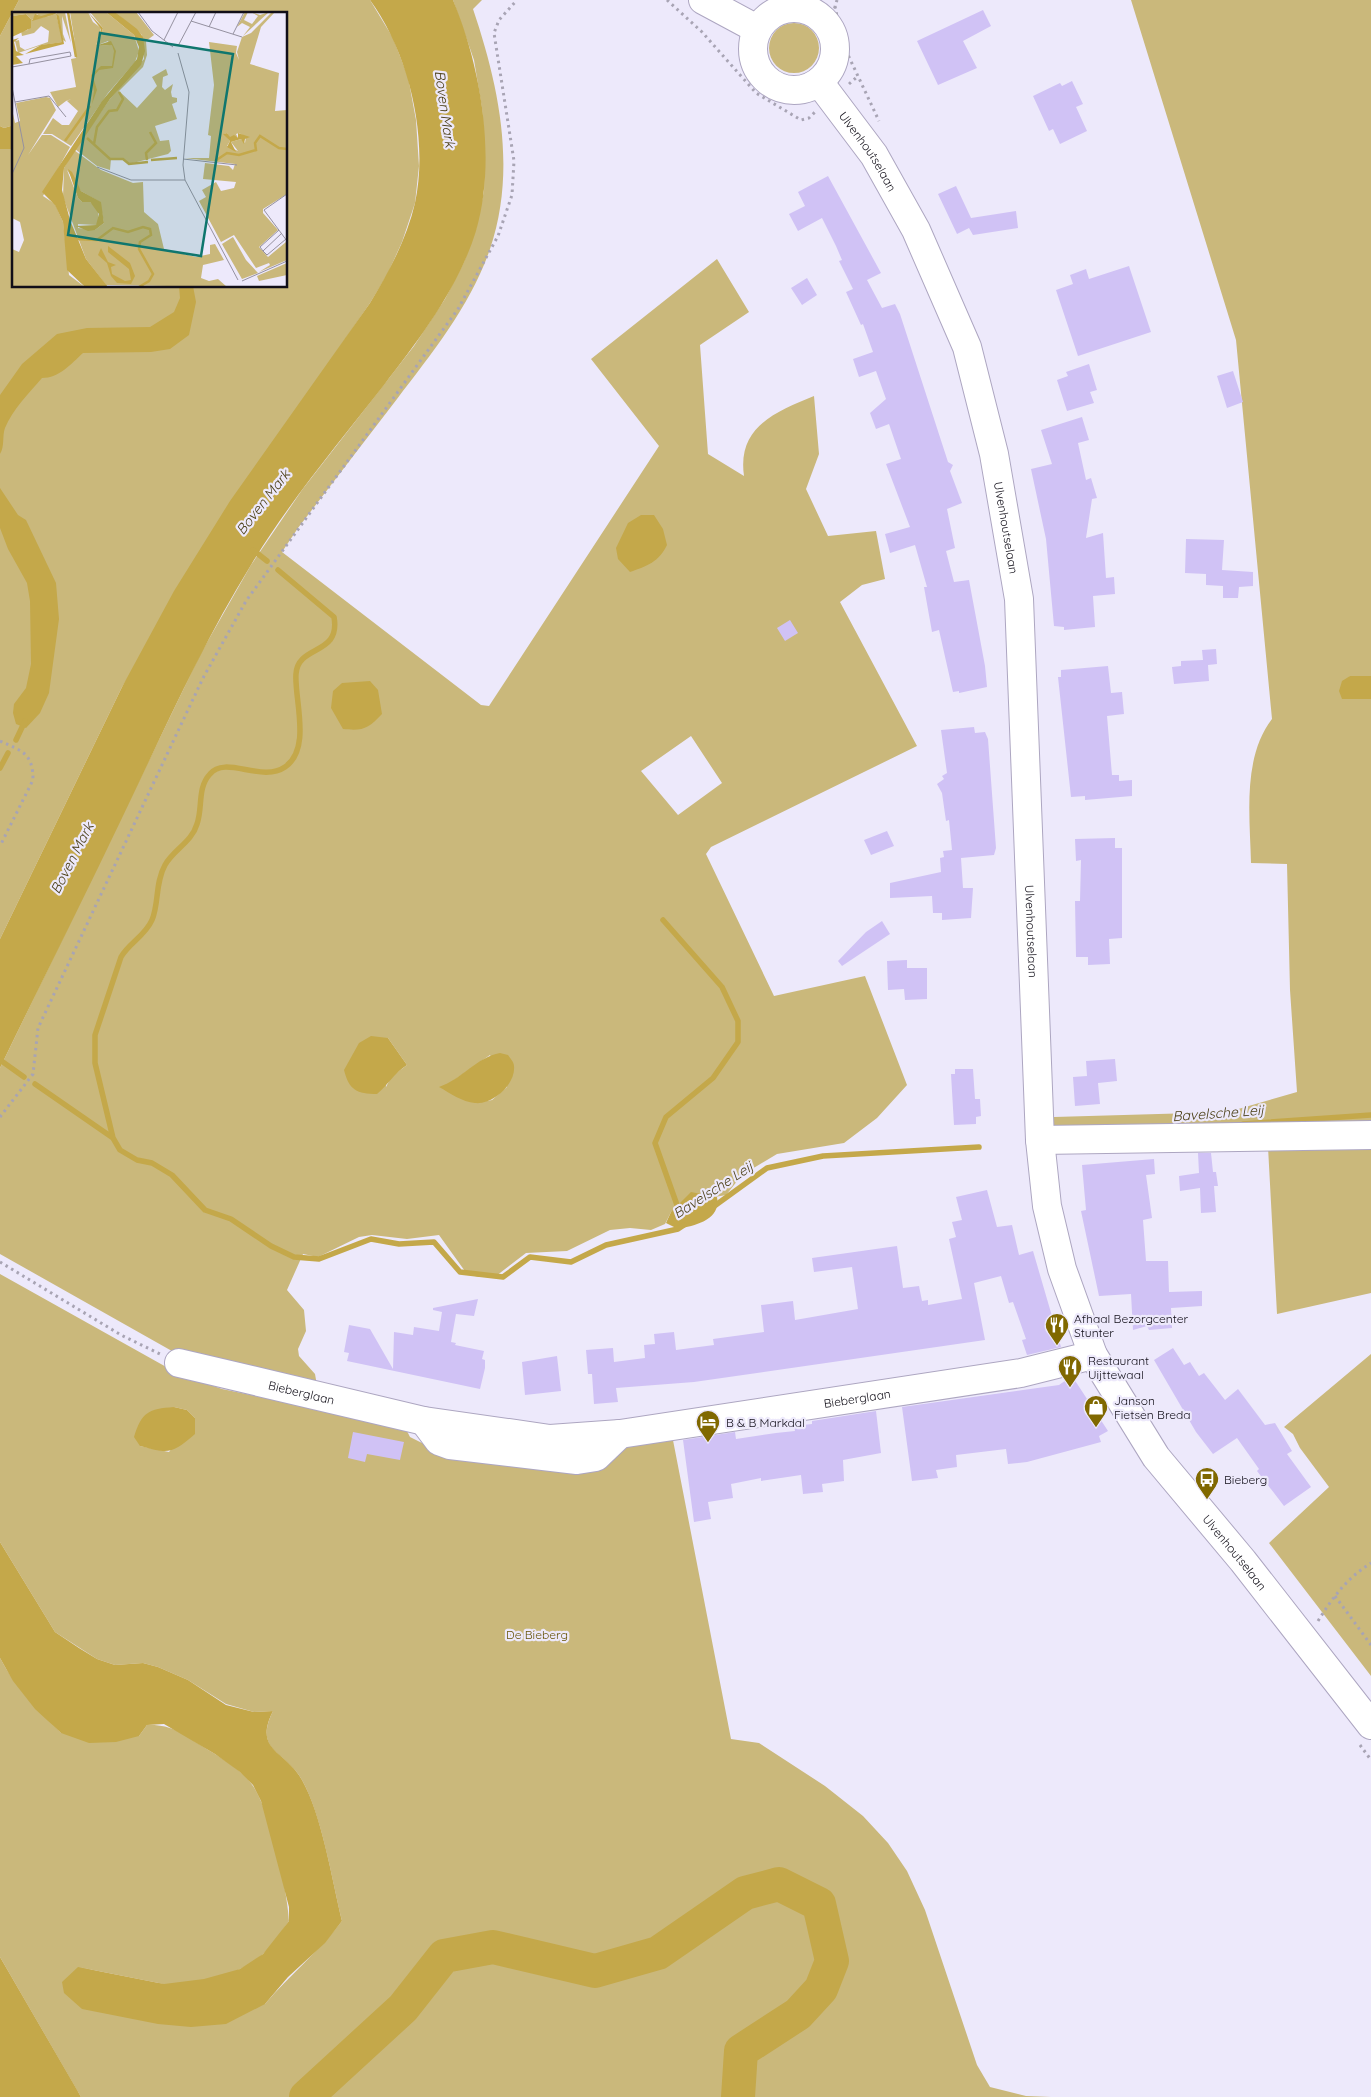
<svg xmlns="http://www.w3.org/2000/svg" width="1371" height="2097" font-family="Quicksand,sans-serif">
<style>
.green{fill:#cab87b;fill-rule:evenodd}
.water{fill:#c4a84a}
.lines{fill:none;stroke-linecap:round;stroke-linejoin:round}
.stream{stroke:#c4a84a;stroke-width:5.5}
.river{stroke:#c4a84a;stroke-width:34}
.building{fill:#d0c2f5}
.minor-casing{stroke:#ada6c1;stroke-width:30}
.major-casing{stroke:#ada6c1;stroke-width:30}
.path{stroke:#a8a4b4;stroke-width:3;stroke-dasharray:2.5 4;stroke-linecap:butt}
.minor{stroke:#fff;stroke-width:28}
.major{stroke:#fff;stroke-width:28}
.labels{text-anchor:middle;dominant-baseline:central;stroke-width:4.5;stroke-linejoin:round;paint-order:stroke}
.street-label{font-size:12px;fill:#110e18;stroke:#ede9fb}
.poi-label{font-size:12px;fill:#110e18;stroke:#ede9fb;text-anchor:start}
.park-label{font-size:12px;fill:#665306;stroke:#ede9fb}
.water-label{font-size:14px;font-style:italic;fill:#4c4018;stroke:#ede9fb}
.inset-river{fill:none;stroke:#c4a84a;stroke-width:2.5}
.inset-road{fill:none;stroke:#9591a0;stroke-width:1}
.view{fill:#0f766e;fill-opacity:0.15;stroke:#0f766e;stroke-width:2.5}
.inset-edge{fill:none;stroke:#110e18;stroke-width:2.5}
</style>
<rect width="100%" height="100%" fill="#ede9fb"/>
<path class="green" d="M19 0H370L393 38 408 77 416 120 419 166 415 203 402 242 387 275 370 303 317 380 122 687 0 939V149H14V286H286V14H14V125L4 128 0 126V36Z
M453 0H482L473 9C499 86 517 169 490 249 471 305 432 353 397 399 364 442 331 485 298 528L282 552 481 705 489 706 659 446 591 359 717 259 749 312 700 345 708 454 744 476C737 427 775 412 814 396L819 454 806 489 828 536 876 531 885 579 862 585 840 602 917 746 711 847 706 854 774 996 865 976 907 1085 877 1118 844 1143 777 1154 742 1175 726 1195 715 1197 706 1193 671 1212 665 1224 651 1230 630 1228 610 1230 567 1251 526 1253 496 1276 479 1277 467 1274 439 1235 407 1239 372 1235 359 1237 318 1257 303 1254 287 1290 304 1310 306 1331 298 1349 299 1356 315 1374 318 1391 179 1355 0 1254V1068L201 653 251 565 302 490 414 346 445 299 464 262 476 229 484 191 485 151 482 108 474 60ZM691 736 722 783 678 815 641 771ZM388 1038 407 1065 391 1077 386 1087ZM490 1055 507 1087 492 1100 476 1103 450 1083Z
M1131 0H1371V676H1350L1342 699H1371V1125L1054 1132V1117L1228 1112 1297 1092 1290 990 1287 864 1251 863C1250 817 1242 758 1272 719L1236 340Z
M769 48a25 25 0 1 1 50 0a25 25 0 1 1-50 0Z
M1371 1144V1293L1277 1314 1268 1147Z
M0 1274 177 1373 222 1389 405 1427 410 1437 428 1446 613 1443 672 1435 731 1739 759 1743 825 1786 863 1816 888 1843 907 1871 925 1910 977 2065 990 2087 1026 2096 1051 2097H81L0 1957V1658C16 1688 37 1710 61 1733L139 1736 147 1725C171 1724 182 1733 202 1746 219 1757 241 1768 253 1786 269 1808 288 1892 289 1921 281 1932 273 1945 263 1954 239 1976 196 1985 165 1984 139 1983 104 1972 78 1967L265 2004C290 1975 319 1951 342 1921 332 1880 322 1816 302 1780 285 1750 253 1752 273 1711L254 1712 226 1704 188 1680 158 1667 143 1663 115 1665 97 1659 55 1632 0 1542ZM174 1407 187 1410 195 1418 169 1452 140 1446Z
M1371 1354V1676L1269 1543 1329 1487 1300 1448 1293 1434 1284 1427Z"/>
<path class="water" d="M0 0H19L0 36Z
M370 0H453C481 67 497 159 476 231 458 289 420 338 384 385 338 444 289 502 251 565 201 646 163 733 122 818 82 902 40 985 0 1068V939L122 687 174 591 230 501 370 303C389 272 407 238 415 203 429 138 409 53 370 0Z
M14 125V149H0V126L4 128Z
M179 286H193L196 302 189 335 170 349 151 352 83 353C71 364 59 378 42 378 29 393 13 409 5 428 2 436 5 446 0 454V395L22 364 57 334 87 328 150 327 174 312 180 298Z
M0 488 18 515 26 520 56 583 59 619 49 693 40 713 26 728 16 724 13 713 14 704 26 688 31 664 30 601 27 583 8 549 0 528Z
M641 515H654L663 529 667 545C659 562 647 566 630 572L618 559 616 548 628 523Z
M1350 676H1371V699H1342L1339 691 1342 681Z
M370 681 378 690 382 714C368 729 363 731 343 729L331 708 333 691 342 683Z
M371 1036 388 1038 407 1065C393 1074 389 1084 377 1094 357 1094 349 1090 344 1070L359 1043Z
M500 1053 508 1055C510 1058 514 1062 514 1066 516 1084 493 1105 475 1103 462 1102 450 1093 439 1087 462 1079 477 1057 500 1053Z
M691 1192 717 1197C721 1220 696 1225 678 1229L666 1223 671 1212Z
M174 1407 187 1410 195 1418V1434C172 1454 169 1454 140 1446L134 1437C142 1412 148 1409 174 1407Z
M0 1542 55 1632 79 1648 97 1659 115 1665 143 1663 158 1667 188 1680 226 1705 254 1712 273 1711C253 1751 285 1750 302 1780 322 1815 332 1880 342 1921L325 1943 288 1977 265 2004 226 2024 191 2027 158 2024 82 2009 64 1993 62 1982 78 1967 164 1984 204 1979 240 1969 263 1954 289 1921V1907L261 1801 253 1785 240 1772 215 1754 164 1724 147 1725 139 1736 116 1742 89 1743 61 1733 35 1709 13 1681 0 1658Z
M0 1957 76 2088 81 2097H0Z"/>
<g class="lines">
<path class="stream" d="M253 550 267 561
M16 740 25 721
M0 768 8 753
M663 920 722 987 738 1021V1042L713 1078 666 1117 655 1143 677 1205V1213
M0 1060 24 1077
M35 1084 113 1138 120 1150 137 1160 152 1163 172 1175 205 1210 231 1219 271 1246 294 1257 319 1259 371 1239 399 1244 434 1242 460 1272 503 1277 530 1257 571 1262 606 1245 678 1229 684 1225
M1243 1124 1371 1115
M113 1138 95 1063V1035L121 957C129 943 145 936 152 920 159 904 155 883 165 865 173 850 192 842 197 824 203 807 197 788 210 774 225 755 262 783 285 767 312 749 294 698 296 674 298 644 341 656 334 617L278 570
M713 1207 767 1168 823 1156 979 1147"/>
<path class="river" d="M306 2097 403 2008 444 1956 493 1947 595 1971 658 1953 745 1893 779 1884 819 1904 832 1961 821 1989 798 2014 741 2051 738 2097"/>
</g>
<path class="building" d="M983 10 991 26 963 41 977 68 938 85 917 41Z
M1072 81 1083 104 1076 107 1087 131 1060 144 1053 129 1049 131 1033 96 1060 83 1062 86Z
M828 176 881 273 867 280 882 308 895 304 900 314 948 462 953 465 950 471 962 503 947 509 955 548 946 551 954 582 969 580 985 666 987 687 959 693V691L953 692 939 630 932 632 924 587H927L915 545 890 553 885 534 910 527 886 464 901 459 889 424 876 429 870 413 886 399 876 371 859 377 853 359 873 352 863 324 861 325 846 292 853 289 839 261 842 260 836 246 822 218 798 231 789 214 805 206 798 192Z
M956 186 971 218 1016 211 1018 228 973 235 969 228 957 234 938 194Z
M1129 266 1151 332 1078 356 1056 290 1073 284 1070 275 1086 269 1089 279Z
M807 278 817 295 802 305 791 288Z
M1089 364 1097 390 1090 392 1094 403 1067 411 1057 380 1068 376 1066 372Z
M1233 371 1243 402 1227 408 1217 376Z
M1082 417 1089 440 1078 443 1086 480 1091 478 1097 498 1092 499 1086 538 1103 533 1106 578 1114 577 1115 594 1093 596 1095 627 1064 630V627L1054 626 1046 539 1031 469 1052 464 1041 430Z
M1186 539 1224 540 1222 570 1253 572V586L1239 587 1238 598H1223V586L1206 585V574L1185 573Z
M790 620 798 633 785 641 777 628Z
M1216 649 1217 664 1208 665 1209 681 1174 684 1172 667 1181 666V661L1203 660 1202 650Z
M1108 666 1111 693 1122 692 1124 714 1107 716 1112 775H1119V781L1132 780V796L1085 800V796L1071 797 1058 677H1061V670Z
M974 727 975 733 985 732 988 739 996 848 994 855 961 858 963 888H973L971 918 942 920V913H933L932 896 890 898V883L941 872 940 858 944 857 943 851 952 850 949 820 946 821 942 793 937 784 944 779 942 776 947 773 941 730Z
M887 831 894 846 871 855 864 840Z
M1115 838V848H1122V938L1109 939 1110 964 1088 965V957H1076L1075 901H1080L1081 860 1076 861 1075 839Z
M882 921 890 934 842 966 838 961 866 932Z
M907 960V968H927V999L905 1000 904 989 888 990 887 961Z
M1115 1059 1117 1081 1098 1083 1100 1104 1075 1106 1073 1077 1087 1076 1086 1061Z
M955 1069H973L975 1099H980L981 1116 976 1117V1124L954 1125 951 1074H955Z
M1198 1153H1211L1213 1172H1216L1218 1186H1214L1216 1212 1201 1213 1200 1188 1180 1191 1179 1176 1199 1173Z
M1154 1159 1155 1174 1146 1175 1152 1218 1143 1220 1146 1261H1168L1169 1292 1202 1291V1306L1171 1308 1172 1328 1149 1330 1147 1326 1133 1330 1131 1294 1099 1296 1081 1211 1086 1210 1082 1165Z
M987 1190 997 1227 1012 1225 1019 1255 1033 1251 1061 1347 1027 1355 1022 1340 1026 1339 1013 1302 1009 1303 1001 1276 974 1283 985 1340 694 1382 616 1388 618 1402 594 1404 592 1374H588L586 1350 613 1348 614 1362 645 1358 644 1345 655 1344 654 1334 674 1332 676 1350 714 1345 713 1339 764 1332 761 1305 793 1301 795 1320 858 1309 852 1267 814 1272 812 1258 897 1246 903 1288 919 1286 922 1301 928 1300V1305L962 1299 949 1239 956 1237 952 1222 962 1220 956 1197Z
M478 1299 474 1316 456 1314 451 1342 456 1343 455 1345 484 1351 482 1359 485 1360V1368L480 1389 347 1361 349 1353 344 1352 349 1325 370 1329 393 1369 394 1332 413 1335 414 1327 439 1331 442 1312 433 1310V1308Z
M1173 1348 1184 1365 1190 1362 1199 1376 1204 1373 1225 1400 1238 1389 1265 1425 1275 1423 1292 1451 1287 1454 1311 1487 1284 1506 1257 1471 1259 1469 1237 1438 1213 1454 1196 1432 1154 1360Z
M557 1356 561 1391 525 1395 522 1362Z
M1072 1376 1108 1431 1099 1436 1101 1442 1027 1462 1008 1464 1006 1449 956 1455 957 1467 936 1470 938 1478 912 1481 902 1407 1059 1385Z
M876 1411 881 1453 843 1460 844 1481 822 1484 823 1492 803 1494 801 1475 761 1481V1478L731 1484 733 1498 708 1502 711 1519 694 1522 683 1440 735 1432 736 1439 776 1433 795 1431 794 1426 812 1424V1421Z
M353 1432 404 1442 400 1460 367 1454 365 1462 348 1458Z"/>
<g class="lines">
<g class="minor-casing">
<g id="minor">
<path d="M703 0 757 29"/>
<path d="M1040 1140 1371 1135"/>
<path id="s1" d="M179 1363 424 1421 550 1439 620 1434 1021 1373 1093 1355"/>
<path d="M424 1421 439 1441 450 1445 577 1460 596 1457 620 1434"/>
</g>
</g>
<g class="major-casing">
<g id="major">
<circle cx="794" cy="49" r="41"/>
<path id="s2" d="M819 82 874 155 916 230 967 347 994 454 1019 599 1040 1140 1047 1206 1062 1269 1093 1355 1156 1457 1243 1561 1371 1725"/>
</g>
</g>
<path class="path" d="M667 0 702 32 756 93 801 120 809 118 815 112
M764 6 785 8 788 0
M835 6 842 42 879 121
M829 27 837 0
M834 59 838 68
M849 84 858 76
M793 90 800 97
M0 741C22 751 33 753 33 780L0 846
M0 1117 33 1074 38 1028 203 678 246 601 458 309 498 236 512 195 514 161 494 33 499 20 517 0
M0 1262 121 1335 160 1354
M1335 1596 1371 1645
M1318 1621C1333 1597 1347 1578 1371 1563
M1360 1745 1371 1760"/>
<use href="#minor" class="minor"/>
<use href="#major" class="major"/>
</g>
<defs>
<g id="restaurant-pin" transform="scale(1.25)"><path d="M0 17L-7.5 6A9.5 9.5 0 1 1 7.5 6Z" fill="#806800" stroke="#ede9fb"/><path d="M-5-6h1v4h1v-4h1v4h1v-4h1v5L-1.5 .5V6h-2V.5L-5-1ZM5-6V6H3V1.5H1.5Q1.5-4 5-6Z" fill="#fff"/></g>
<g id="shop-pin" transform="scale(1.25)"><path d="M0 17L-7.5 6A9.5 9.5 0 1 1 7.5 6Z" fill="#806800" stroke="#ede9fb"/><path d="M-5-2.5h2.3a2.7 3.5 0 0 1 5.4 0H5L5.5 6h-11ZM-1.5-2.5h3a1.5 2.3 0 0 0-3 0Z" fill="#fff"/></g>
<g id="hotel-pin" transform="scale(1.25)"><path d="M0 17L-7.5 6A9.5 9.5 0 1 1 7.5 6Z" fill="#806800" stroke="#ede9fb"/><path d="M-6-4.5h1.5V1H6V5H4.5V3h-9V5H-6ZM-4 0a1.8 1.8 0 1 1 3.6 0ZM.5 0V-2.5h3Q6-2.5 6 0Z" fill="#fff"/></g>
<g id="bus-pin" transform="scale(1.25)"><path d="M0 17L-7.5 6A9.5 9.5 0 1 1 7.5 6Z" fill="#806800" stroke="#ede9fb"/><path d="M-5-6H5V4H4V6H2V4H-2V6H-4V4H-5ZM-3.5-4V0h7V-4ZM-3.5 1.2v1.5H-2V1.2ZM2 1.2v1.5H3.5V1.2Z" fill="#fff"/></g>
</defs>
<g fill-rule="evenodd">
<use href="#restaurant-pin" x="1057" y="1325"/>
<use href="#restaurant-pin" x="1070" y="1367"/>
<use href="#shop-pin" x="1096" y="1407"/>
<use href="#hotel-pin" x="708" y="1422"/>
<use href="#bus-pin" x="1207" y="1479"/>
</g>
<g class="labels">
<g class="street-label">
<text stroke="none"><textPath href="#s2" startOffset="85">Ulvenhoutselaan</textPath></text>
<text stroke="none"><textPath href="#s2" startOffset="490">Ulvenhoutselaan</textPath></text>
<text stroke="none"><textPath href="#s2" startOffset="895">Ulvenhoutselaan</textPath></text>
<text stroke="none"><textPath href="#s1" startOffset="126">Bieberglaan</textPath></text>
<text stroke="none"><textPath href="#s1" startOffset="689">Bieberglaan</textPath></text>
<text stroke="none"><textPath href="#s2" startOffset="1570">Ulvenhoutselaan</textPath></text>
</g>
<g class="poi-label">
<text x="1074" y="1318">Afhaal Bezorgcenter<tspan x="1074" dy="14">Stunter</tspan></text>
<text x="1088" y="1360">Restaurant<tspan x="1088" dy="14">Uijttewaal</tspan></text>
<text x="1114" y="1400">Janson<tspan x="1114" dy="14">Fietsen Breda</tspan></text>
<text x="726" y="1422">B &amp; B Markdal</text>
<text x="1224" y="1479">Bieberg</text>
</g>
<g class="park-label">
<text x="537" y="1634">De Bieberg</text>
</g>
<g class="water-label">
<text transform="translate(445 109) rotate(82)">Boven Mark</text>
<text transform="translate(263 502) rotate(-52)">Boven Mark</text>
<text transform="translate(72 858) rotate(-63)">Boven Mark</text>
<text transform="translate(1218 1113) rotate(-4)">Bavelsche Leij</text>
<text transform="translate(713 1190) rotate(-33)">Bavelsche Leij</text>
</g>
</g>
<g transform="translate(12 12)">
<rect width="275" height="275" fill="#ede9fb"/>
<path d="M42 0 38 4 22 6 28 5 25 2 20 8 44 2 51 30 30 33 6 41 3 29 7 28 8 35 13 38 36 30 37 19 29 14 22 21 10 24 9 19 16 18 19 7 14 2 0 4V1ZM44 0H53L59 31 50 4 51 22 54 30 51 28ZM56 0 63 31 58 0H76L81 10 89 16 84 34 98 33 96 29 86 33 91 16 78 0H94L122 23 127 39 123 50 96 81 59 134 40 122H31L41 106 50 113H57L66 99 55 89 59 87 54 89 46 95 38 80 64 75 59 47 64 46ZM103 0H124L142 23 134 29 135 43 131 55 107 79 125 96 145 74 140 65 154 57 156 63 151 65 150 75 153 78 161 72 159 80 160 85 165 86V90L160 92 165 107 143 114 148 129 157 128 159 139 156 142 117 152 112 147H99L98 158 85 154 63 137 98 87 132 47 130 23ZM233 0H236L232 8 240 12 246 4 239 0 248 3 257 0 231 24 238 15 230 11 225 15ZM260 0H263L249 15 238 52 267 61 263 99 275 98V182L251 197V201L266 218 247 235 256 245 274 230 275 248 247 260 258 253 257 251 244 256 222 223 209 230 187 189 194 185 190 178 204 170 209 179 222 176 224 170 191 167 193 151 217 154 221 158 223 152 173 146H197L199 124 196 123 202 73 197 30 225 34 224 41 227 48 225 40 230 25 239 21ZM215 121 217 125 226 126 224 122 227 121 234 125 233 131 229 127 219 130 226 139 215 134 218 129 212 122ZM34 85 38 86 44 98 16 143 30 123H39L58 135 31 184 43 192 51 210 57 263 73 275H0V237L7 240 12 228 8 210 0 206V97L3 111 8 109 4 91ZM62 138 89 158 121 171 131 170 132 200 146 212 152 237 184 245 198 242V233L203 232 212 248 191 253 189 266 197 269 206 267 215 275 94 273 74 247 51 185 52 156ZM55 158 69 179 88 190 92 211 83 218 66 216V212L84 213 87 211 86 199 78 190H70L66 186ZM221 225 234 248 246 261 230 267 210 232ZM275 251V263L247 269 245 264Z" fill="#cab87b" fill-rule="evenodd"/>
<path d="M42 0 47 4 52 32 13 42 29 33 50 30 44 2 20 9 23 2 29 4 23 6ZM76 0 91 16 86 33 99 29 104 39 101 56 87 58 81 65 85 78 80 92 82 79 79 63 89 54H100L102 39 100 33 84 34 89 17ZM94 0H103L125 17 131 25 133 39 129 53 98 87 52 156 50 178 58 208 74 247 96 275H73L55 258 51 210 43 193 30 180 90 89 125 47 127 35 122 23ZM14 2 19 7V16L0 25V4ZM7 26 2 30 4 39 12 43 4 44 11 51 0 53V28ZM215 121 218 125 222 123 226 126V121L238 125 233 127 232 132 229 127 219 130 224 140 215 135 218 129 211 122ZM56 157 60 160 69 179 89 190 92 211 83 218 76 219 64 214 84 213 87 202 78 190H70L66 186ZM96 234 118 251 123 264 119 272 105 271 99 264 95 251 86 243 89 236 96 250 104 253 99 255 100 262 113 269 119 268 117 257 96 240Z" fill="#c4a84a"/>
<path class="inset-river" d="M56 0 64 45M75 126 98 147H111L117 152 136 150M53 129 78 94M82 132 85 115 97 99 105 98 111 87 107 80M135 148 134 141 144 131 138 120M139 148 165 146M203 149 215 141 227 143 244 138 243 131 248 124 267 136 275 137M63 227 85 228 101 216 116 220 131 215 138 217 139 223 128 230 127 237 141 262 137 269 127 275"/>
<path class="inset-road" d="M126 0 140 19 161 35M179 9 230 25M197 15 204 0M221 22 232 0M152 28 166 0M166 34 184 0M166 41 177 80 171 153 173 168 226 268M0 55 17 52 59 44 58 40 18 47 17 52M0 75 12 136 0 162M3 90 37 84 54 105M171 147 225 153M85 155 119 168H173M275 182 252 198 275 229M267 218 248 235 251 239 270 221M251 239 255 243 274 227M230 269 275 249"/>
<path class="view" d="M88 21 221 42 189 244 56 223Z"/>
<rect width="275" height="275" class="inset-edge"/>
</g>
</svg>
